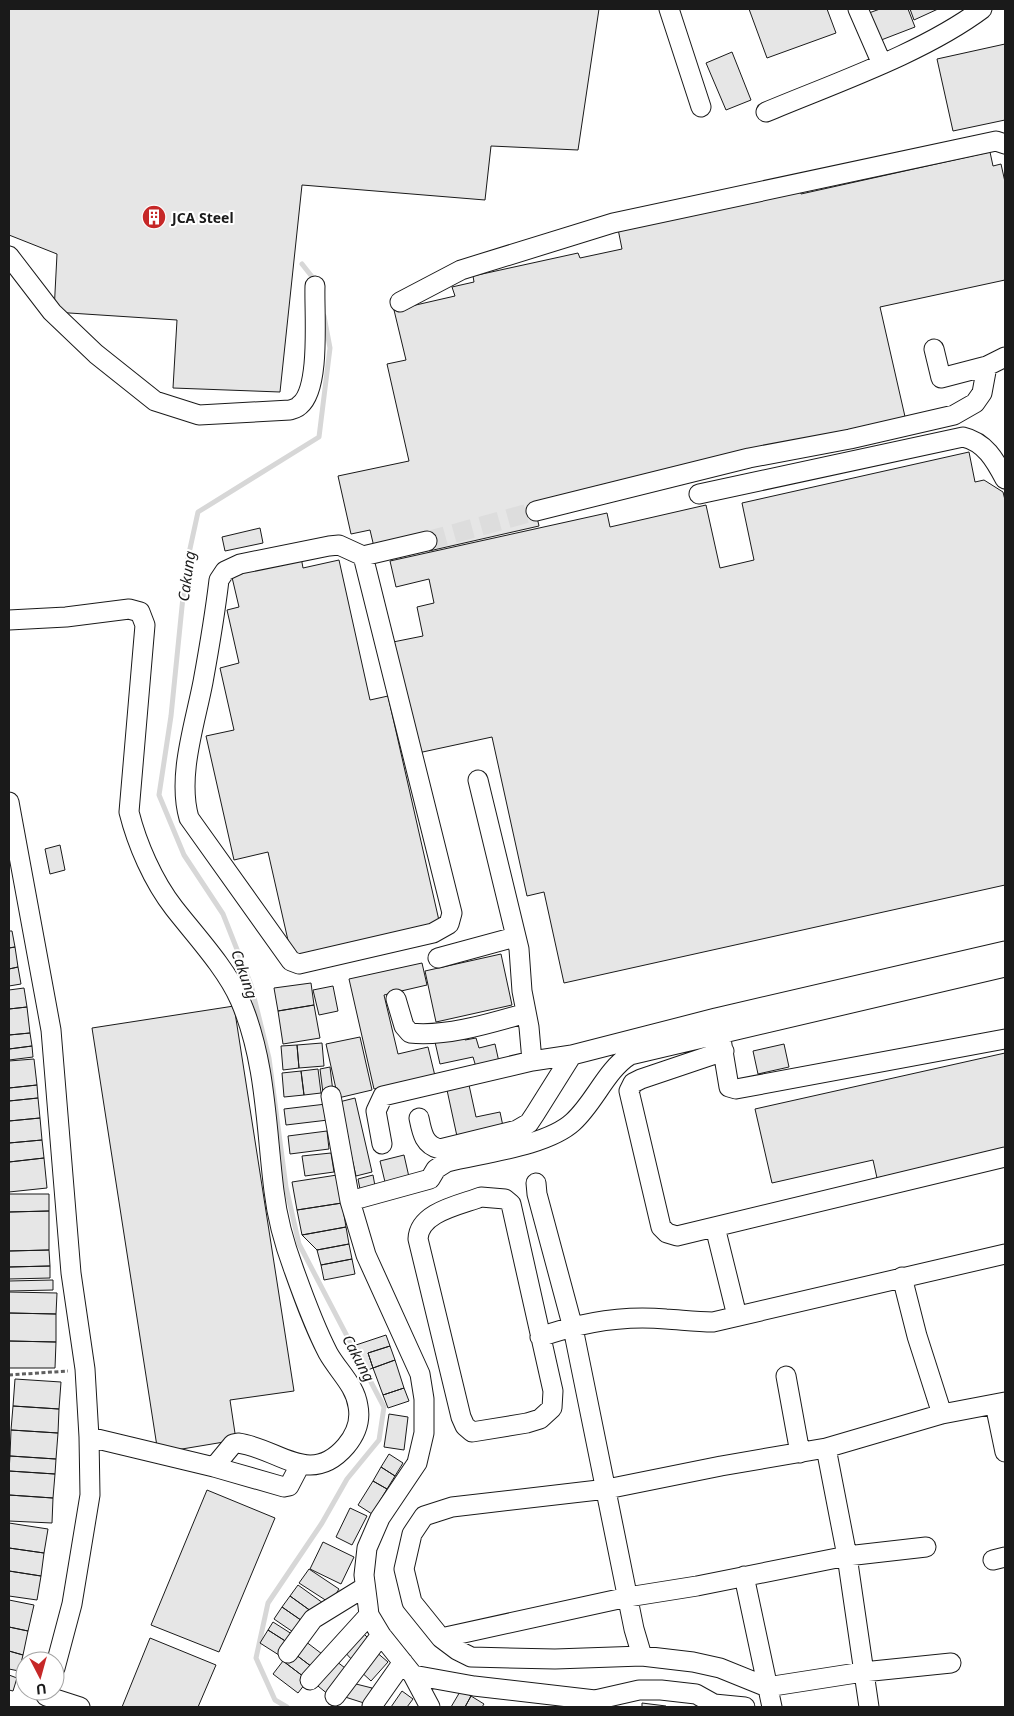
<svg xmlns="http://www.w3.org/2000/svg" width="1014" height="1716" font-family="'Noto Sans',sans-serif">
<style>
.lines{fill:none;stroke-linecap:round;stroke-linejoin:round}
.stream{stroke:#d7d7d7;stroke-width:5}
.building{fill:#e6e6e6;stroke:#1a1a1a}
.minor-tunnel{stroke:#ddd;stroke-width:19;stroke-dasharray:19 9;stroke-linecap:butt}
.minor-casing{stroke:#1a1a1a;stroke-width:21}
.path{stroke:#5f5f5f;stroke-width:3;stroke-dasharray:4 2.5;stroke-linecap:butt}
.minor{stroke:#fff;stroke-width:19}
.labels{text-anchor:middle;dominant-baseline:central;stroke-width:4;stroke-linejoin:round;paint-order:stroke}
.poi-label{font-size:14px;font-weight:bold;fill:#1a1a1a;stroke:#fff;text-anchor:start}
.water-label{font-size:15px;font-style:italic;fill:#1a1a1a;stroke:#fff}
</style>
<rect width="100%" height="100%" fill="#fff"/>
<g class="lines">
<path class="stream" d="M302 264 317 283
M287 1707 275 1700 256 1658 268 1603 322 1523 347 1479 379 1440 384 1407 299 1244 286 1187 269 1058 251 985 223 914 184 855 159 795 171 716 186 567 198 512 319 437 330 348 324 316"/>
</g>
<path class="building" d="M9 9H599L578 150 491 146 485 200 302 185 280 392 173 388 177 320 54 312 57 254 9 235Z
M749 9H827L836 33 767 58Z
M880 9H908L915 27 876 42 866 14Z
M910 9H938L914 20Z
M1005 44V120L953 131 937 59Z
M732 52 751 100 726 110 706 63Z
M990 152 993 166 1001 164 1005 182V280L880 307 906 421 534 504 539 526 429 551 426 535 374 547 370 530 351 534 338 476 409 461 387 364 406 360 394 310 455 296 452 287 474 282 473 276 578 253 580 258 622 249 618 229 799 188 801 194Z
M969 452 975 482 984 480 1003 492 1005 500V885L564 983 544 892 527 896 492 737 418 753 393 642 423 636 417 607 434 603 429 579 396 587 390 561 607 513 610 527 706 505 720 568 754 560 742 503Z
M260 528 263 543 225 551 222 537Z
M301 557 303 568 339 560 370 700 388 696 440 925 292 958 268 852 234 860 206 736 234 730 220 668 239 663 227 610 239 607 231 573Z
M60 845 65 870 50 874 45 849Z
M9 931H12L15 947 9 948Z
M15 947 18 967 9 969V948Z
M501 954 512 1005 436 1022 425 971Z
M422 963 427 985 384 995 398 1054 428 1047 435 1076 374 1089 349 979Z
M18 967 21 984 9 986V969Z
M311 983 314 1005 278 1011 274 988Z
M333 986 338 1011 319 1015 313 990Z
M24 988 27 1007 9 1009V990Z
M314 1005 320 1038 283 1044 278 1011Z
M234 1006 294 1391 230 1400 236 1440 158 1453 92 1028Z
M27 1007 30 1033 9 1035V1009Z
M30 1033 32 1046 9 1049V1035Z
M464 1035 465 1040 476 1038 479 1048 495 1044 499 1062 476 1067 473 1057 440 1064 435 1042Z
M360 1037 372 1090 338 1098 326 1044Z
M322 1043 324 1066 299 1068 297 1045Z
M784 1044 789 1067 758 1074 753 1051Z
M297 1045 299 1068 283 1070 281 1046Z
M32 1046 33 1057 9 1060V1049Z
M1005 1053V1149L877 1178 873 1160 772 1183 755 1109Z
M34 1059 37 1085 9 1088V1061Z
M330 1067 333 1092 323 1093 320 1069Z
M318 1069 321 1093 304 1095 301 1071Z
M301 1071 304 1095 284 1097 282 1073Z
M37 1085 38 1098 9 1101V1088Z
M469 1085 476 1117 500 1112 504 1131 458 1141 447 1090Z
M38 1098 40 1118 9 1121V1101Z
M355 1098 372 1172 356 1176 339 1102Z
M326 1104 328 1120 286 1125 284 1109Z
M40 1118 42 1140 9 1143V1121Z
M327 1131 329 1149 290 1154 288 1136Z
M42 1140 44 1158 9 1162V1143Z
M331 1153 334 1172 305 1176 302 1156Z
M404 1155 409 1177 385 1182 380 1161Z
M44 1158 47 1188 9 1192V1162Z
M337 1175 342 1203 297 1210 292 1182Z
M373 1175 375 1186 360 1189 358 1179Z
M9 1194H49V1211L9 1212Z
M342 1203 346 1227 302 1235 297 1210Z
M49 1211V1250L9 1251V1212Z
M346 1227 349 1244 317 1250 302 1235Z
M349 1244 352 1259 321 1265 317 1250Z
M49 1250 50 1266 9 1267V1251Z
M352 1259 355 1274 324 1280 321 1265Z
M50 1266V1278L9 1279V1267Z
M53 1280V1290L9 1291V1281Z
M9 1292 57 1293 56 1314 9 1313Z
M9 1313 56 1314V1342L9 1341Z
M386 1335 390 1346 368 1353 373 1368 365 1371 356 1345Z
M9 1341 56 1342 55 1368H9Z
M390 1346 395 1360 373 1368 368 1353Z
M395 1360 404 1388 383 1395 373 1368Z
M15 1379 61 1382 59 1409 13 1406Z
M404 1388 409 1401 388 1408 383 1395Z
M13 1406 59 1409 58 1433 11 1430Z
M389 1414 408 1417 404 1450 384 1447Z
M11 1430 58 1433 56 1459 10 1456Z
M389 1454 403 1463 395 1476 381 1467Z
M10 1456 56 1459 55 1474 9 1471Z
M381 1467 395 1476 387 1489 373 1481Z
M9 1471 55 1474 53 1498 9 1495Z
M373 1481 387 1489 372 1514 358 1505Z
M207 1490 275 1518 219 1652 151 1625Z
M9 1495 53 1498 52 1523 9 1521Z
M350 1508 367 1516 352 1545 336 1537Z
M9 1523 48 1529 44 1553 9 1548Z
M323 1542 354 1557 341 1584 310 1569Z
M9 1548 44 1553 41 1576 9 1571Z
M309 1569 339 1589 330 1603 299 1583Z
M9 1571 41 1576 37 1600 9 1596Z
M298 1585 323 1603 315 1614 290 1596Z
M290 1596 315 1614 308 1625 282 1607Z
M9 1600 34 1605 28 1631 9 1627Z
M282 1607 308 1625 299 1636 274 1619Z
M273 1622 295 1636 290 1644 268 1630Z
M9 1627 28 1631 23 1655 9 1651Z
M268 1630 290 1644 282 1657 260 1643Z
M360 1630 373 1643 354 1662 341 1648Z
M150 1638 216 1665 198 1707H122Z
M301 1638 326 1657 316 1670 291 1651Z
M9 1651 23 1655 19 1671 9 1669Z
M291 1651 316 1670 308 1680 283 1661Z
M375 1651 388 1662 371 1681 358 1669Z
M332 1658 349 1671 329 1695 313 1682Z
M283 1661 308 1680 298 1693 273 1674Z
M9 1675 17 1678 13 1691 9 1690Z
M348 1682 372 1688 367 1704 342 1696Z
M461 1690 471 1696 465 1707H451Z
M402 1691 413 1699 407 1707H391Z
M471 1696 484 1704 482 1707H465Z
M642 1703 666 1706V1707H642Z"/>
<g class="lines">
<path class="minor-tunnel" d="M427 541 536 511"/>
<g class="minor-casing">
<path id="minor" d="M669 9 701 107
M858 9 882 64
M766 112C835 83 923 53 982 9
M9 256 52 312 96 354 155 401 199 415 290 410C293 409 298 408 300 405 321 388 314 313 315 286
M400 302 461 270 613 223 996 141 1005 144
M934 349 941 378 987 366
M699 494 963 437C985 442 995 460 1005 479
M536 511 749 458 850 439 954 415 975 403 982 393 987 366 1005 357
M363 556 339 545 329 546 240 564 225 571 219 580C215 614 209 649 203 682 195 724 177 776 189 818L291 961 299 964 433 933 449 924 452 913 363 556 427 541
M9 620 66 617 129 609 140 612 145 625 129 812C137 844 153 881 174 908 195 935 226 968 240 1000 266 1060 266 1127 274 1191 277 1217 285 1246 294 1270 304 1298 314 1326 328 1353 338 1371 355 1385 358 1406 361 1421 356 1434 346 1446 310 1488 278 1448 238 1443L233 1444 214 1467 284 1487 289 1486 300 1465
M478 780 519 949 522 991 529 1027 532 1061
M9 802 51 1030 71 1273 85 1369 89 1437 90 1495 72 1604 55 1668
M438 958 515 937
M396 999 404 1026 410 1033C446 1037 491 1023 526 1013
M721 1039 729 1087 736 1089 1005 1039
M724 1051 641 1079 633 1083 629 1091 661 1227 667 1233 677 1236 1005 1157
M331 1096 350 1201 366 1255 420 1374 424 1399V1433L417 1463 380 1518 367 1548 364 1575 368 1606 369 1615 381 1635 413 1675 430 1707
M419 1118C422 1133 424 1145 440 1149L517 1130 529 1123 535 1114 572 1055 716 1018 1005 951
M382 1144 376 1111 383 1096 532 1061 572 1055
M536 1183 537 1194 573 1328 634 1629 642 1656
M481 1197 505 1199 511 1204 553 1391 552 1408 540 1419 527 1423 472 1432 465 1426 461 1417 418 1239C419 1212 460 1205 481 1197Z
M350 1201 430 1179 436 1169 447 1162C483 1153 547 1146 573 1122 595 1102 606 1070 630 1055L1005 967
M715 1227 737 1316
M902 1277 917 1336 942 1414
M540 1337C579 1323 624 1315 666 1319 682 1320 697 1322 713 1322L1005 1254
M786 1376 800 1453
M995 1404 1005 1452
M89 1437 214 1467
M826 1448 847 1556 869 1707
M993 1560 1005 1557
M744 1576 772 1707
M441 1638 628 1597 697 1586 847 1556 926 1547
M288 1653 313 1619 365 1587
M951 1663 863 1672 767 1687 720 1668 693 1662 642 1656 555 1659 471 1657 457 1650 441 1638 412 1602 404 1569 412 1534 424 1516 452 1507 607 1489 721 1466 826 1448 942 1414 1005 1402
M413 1675 474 1686 595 1700 639 1690H661L696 1694 714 1704 745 1707
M310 1680 369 1615
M46 1696 80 1707
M335 1696 381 1635
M372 1706 403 1662"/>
</g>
<path class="path" d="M9 1375 68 1371"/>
<use href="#minor" class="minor"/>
</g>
<defs>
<g id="building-disc" transform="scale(1.25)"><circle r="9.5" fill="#c62828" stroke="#fff"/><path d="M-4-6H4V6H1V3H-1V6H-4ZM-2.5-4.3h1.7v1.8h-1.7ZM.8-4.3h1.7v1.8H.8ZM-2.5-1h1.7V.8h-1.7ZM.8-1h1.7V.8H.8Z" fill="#fff"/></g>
</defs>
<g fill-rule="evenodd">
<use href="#building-disc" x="154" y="217"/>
</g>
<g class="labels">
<g class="poi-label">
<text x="172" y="217">JCA Steel</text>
</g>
<g class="water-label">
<text transform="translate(186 576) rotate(-82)">Cakung</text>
<text transform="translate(245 974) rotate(71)">Cakung</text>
<text transform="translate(359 1358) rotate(62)">Cakung</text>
</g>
</g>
<rect width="1014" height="1716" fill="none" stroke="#1a1a1a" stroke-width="20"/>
<g transform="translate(40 1676) rotate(174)"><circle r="24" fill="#ffffff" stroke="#a3a3a3"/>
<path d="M0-4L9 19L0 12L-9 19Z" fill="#c62828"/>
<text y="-8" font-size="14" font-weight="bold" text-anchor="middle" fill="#1a1a1a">U</text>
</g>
</svg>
